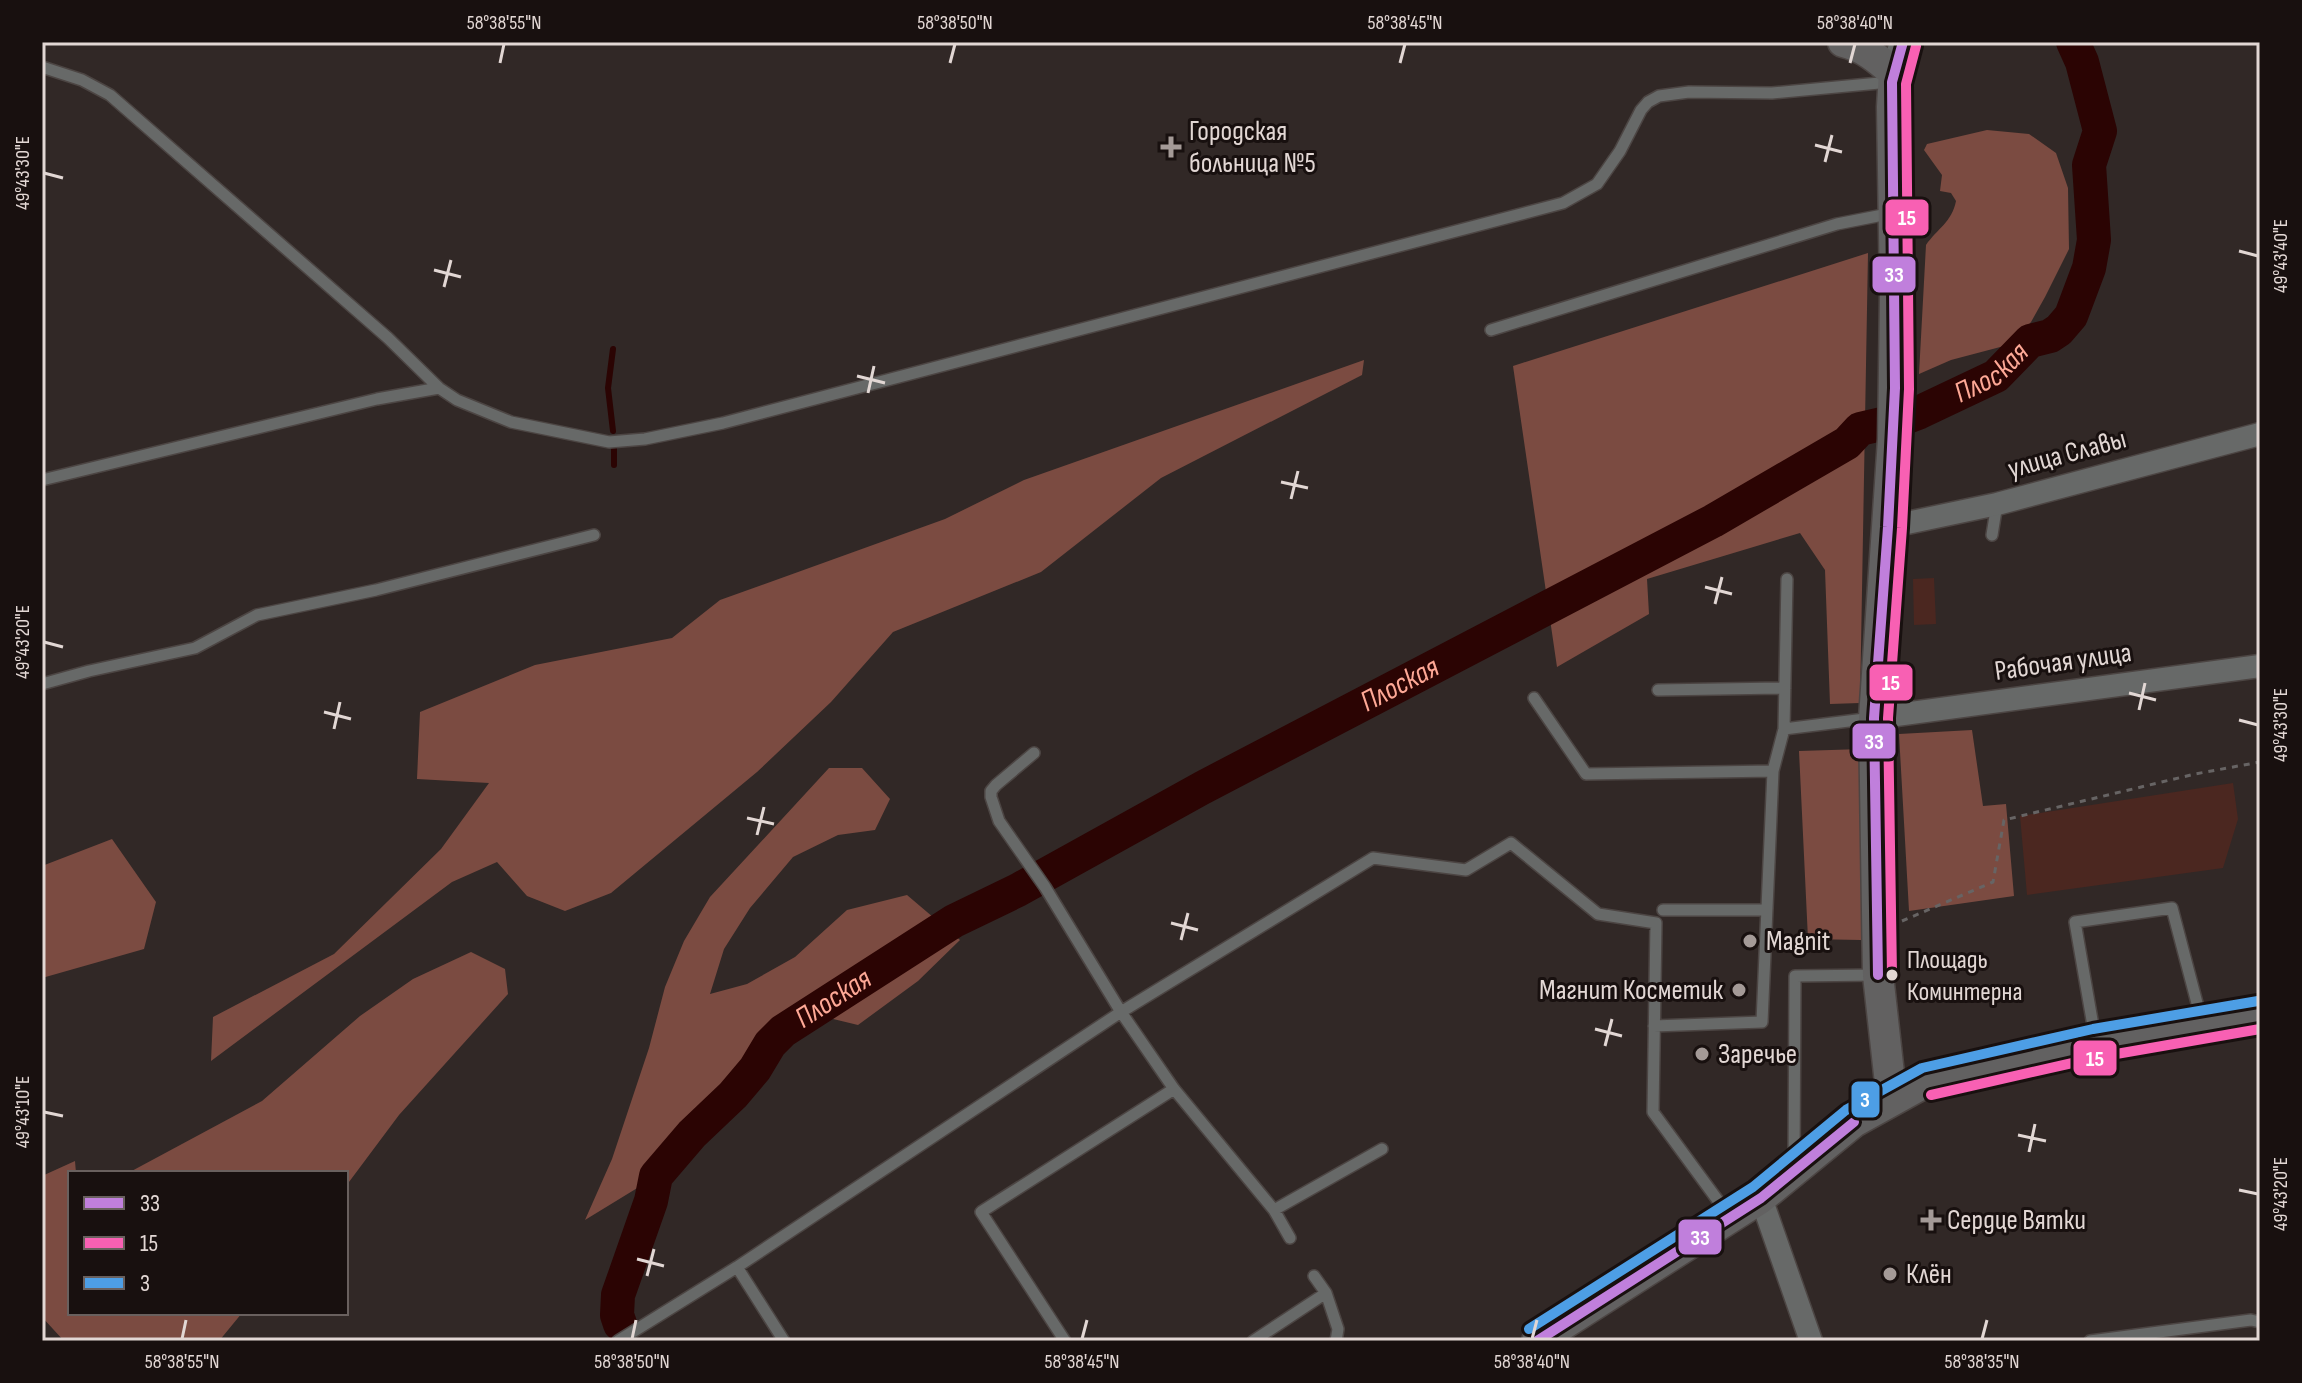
<svg xmlns="http://www.w3.org/2000/svg" width="2302" height="1383" font-family="'Sofia Sans Condensed',sans-serif">
<style>
.green{fill:#4b2720}
.forest{fill:#7b4b41}
.lines{fill:none;stroke-linecap:round;stroke-linejoin:round}
.stream{stroke:#2b0403;stroke-width:6}
.river{stroke:#2b0403;stroke-width:34}
.service-casing{stroke:#4c4543;stroke-width:14}
.minor-casing{stroke:#4c4543;stroke-width:25}
.tertiary-casing{stroke:#4c4543;stroke-width:29}
.secondary-casing{stroke:#4c4543;stroke-width:33}
.path{stroke:#676464;stroke-width:3;stroke-dasharray:6 6;stroke-linecap:butt}
.service{stroke:#676968;stroke-width:11}
.minor{stroke:#676968;stroke-width:22}
.tertiary{stroke:#676968;stroke-width:26}
.secondary{stroke:#626161;stroke-width:30}
.bus-1-casing{stroke:#18100f;stroke-width:16}
.bus-2-casing{stroke:#18100f;stroke-width:16}
.bus-3-casing{stroke:#18100f;stroke-width:16}
.bus-1{stroke:#c07fdc;stroke-width:10}
.bus-2{stroke:#f860b3;stroke-width:10}
.bus-3{stroke:#4d9ee5;stroke-width:10}
.ticks{fill:none;stroke:#e2d7d4;stroke-width:3}
.poi-dot{fill:#a49a97;stroke:#18100f;stroke-width:3}
.bus-dot{fill:#e2d7d4;stroke:#18100f;stroke-width:3}
.labels{text-anchor:middle;dominant-baseline:central;stroke-width:6;stroke-linejoin:round;paint-order:stroke}
.bus-label{font-size:26px;fill:#e2d7d4;stroke:#18100f;text-anchor:start}
.poi-label{font-size:28px;fill:#e2d7d4;stroke:#18100f;text-anchor:start}
.street-label{font-size:28px;fill:#e2d7d4;stroke:#18100f}
.water-label{font-size:30px;font-style:italic;fill:#fea896;stroke:#18100f}
.line-badge{stroke:#18100f;stroke-width:3}
.badge-label{font-size:22px;text-anchor:middle;font-weight:bold;fill:#fff}
.neatline{fill:none;stroke:#e2d7d4;stroke-width:3}
.ticks-label{font-size:20px;text-anchor:middle;fill:#e2d7d4}
</style>
<rect width="100%" height="100%" fill="#312826"/>
<path class="green" d="M1934 578 1936 624 1914 625 1913 579Z
M2233 783 2238 819 2223 868 2027 895 2020 816Z"/>
<path class="forest" d="M1987 130 2029 134 2056 153 2068 188 2069 249 2045 297 2031 322 2020 335 2004 346 1951 360 1919 374 1926 245C1937 229 1952 222 1956 201L1951 193 1940 191 1942 175 1924 150 1927 144Z
M1868 253 1860 703 1830 704 1825 570 1800 533 1647 579 1649 614 1557 667 1513 366Z
M1364 360 1362 375 1161 478 1041 572 893 632 831 702 757 772 611 893 565 911 527 896 497 862 452 882 211 1061 213 1017 334 954 441 849 489 783 417 779 420 712 535 665 672 638 720 600 945 519 1024 480Z
M1972 730 1983 806 2006 804 2014 896 1909 911 1899 734Z
M1863 749 1861 940 1808 939 1799 751Z
M829 768H862L890 799 875 830 838 835 793 857 750 908 724 949 710 994 747 984 795 957 847 910 907 895 960 940 918 981 858 1025 829 1018 787 1040 755 1085 688 1157 585 1220 612 1159 649 1048 665 987 684 941 710 897Z
M112 839 156 902 144 949 42 978V866Z
M471 952 505 969 508 994 399 1115 346 1186V1173H128L262 1101 360 1016 413 979Z
M75 1161 76 1173H70V1313H242L219 1341H64L42 1317V1176Z"/>
<g class="lines">
<path class="stream" d="M613 349 608 388 613 431
M614 449V465"/>
<path class="river" id="s1" d="M620 1324 617 1315 618 1295 651 1201 656 1176 692 1134 733 1095 755 1069 770 1044 783 1031 954 921 1018 890 1202 788 1713 521 1847 443 1860 429 1899 420 1920 412 1996 376 2030 341 2050 336 2059 330 2071 316 2089 268 2094 240 2089 165 2100 131 2082 62 2073 42"/>
<g class="service-casing">
<path id="service" d="M42 67 82 80 110 95 388 338 439 388 457 400 511 422 609 442 645 439 723 423 1563 203 1597 184 1620 151 1641 110 1648 102 1659 96 1689 92 1772 93 1890 82
M1491 330 1837 224 1893 213
M42 480 377 399 439 388
M1992 535 1997 504
M42 684 89 671 195 648 257 615 376 590 594 535
M1658 690 1785 688
M1534 698 1586 774 1773 771
M1784 729 1787 579
M1663 910H1767
M1654 1026 1762 1022 1773 771 1784 729 1873 718
M2096 1043 2075 922 2172 908 2202 1022
M1382 1149 1274 1210 1174 1089 1121 1012 1373 858 1466 870 1511 843 1598 914 1656 923 1653 1112 1730 1217
M1794 1166 1795 976 1876 975
M1274 1210 1290 1238
M737 1267 784 1341
M1314 1276 1326 1293
M618 1341 737 1267 1121 1012 1045 887 999 821 991 797V791L996 785 1034 753
M1065 1341 981 1212 1174 1089
M1253 1341 1326 1293 1338 1329 1336 1341
M2090 1341 2251 1320 2260 1322"/>
</g>
<g class="minor-casing">
<path id="minor" d="M1888 527 1997 504 2260 434
M1874 718 2260 666
M1761 1198 1811 1341"/>
</g>
<g class="tertiary-casing">
<path id="tertiary" d="M1894 73 1903 42"/>
</g>
<g class="secondary-casing">
<path id="secondary" d="M1843 42C1864 47 1878 59 1894 73L1892 107 1895 296 1893 439 1874 718 1878 975 1892 1101
M1537 1341 1761 1198 1854 1122 1928 1081 2096 1043 2260 1015"/>
</g>
<path class="path" d="M1902 921 1993 882 2004 820 2195 774 2260 762"/>
<use href="#service" class="service"/>
<use href="#minor" class="minor"/>
<use href="#tertiary" class="tertiary"/>
<use href="#secondary" class="secondary"/>
<g class="bus-1-casing">
<path id="bus-1" d="M1878 975 1874 718 1888 527 1895 388 1892 82 1903 42
M1537 1341 1761 1198 1854 1122"/>
</g>
<g class="bus-2-casing">
<path id="bus-2" d="M1892 975 1888 718 1902 528 1909 389 1906 84 1916 46
M1931 1095 2099 1057 2260 1029"/>
</g>
<g class="bus-3-casing">
<path id="bus-3" d="M1529 1329 1753 1187 1846 1110 1922 1068 2093 1029 2258 1001"/>
</g>
<use href="#bus-1" class="bus-1"/>
<use href="#bus-2" class="bus-2"/>
<use href="#bus-3" class="bus-3"/>
</g>
<path class="ticks" d="M500 63 504 44M950 63 955 44M1400 63 1405 44M1850 63 1855 44M1815 145 1842 152M1825 162 1832 135M44 173 63 178M2239 251 2258 256M434 270 461 277M444 287 451 260M857 376 885 383M868 393 874 366M1281 482 1308 488M1291 499 1298 471M1705 587 1732 594M1715 604 1722 577M44 642 63 647M2129 693 2156 700M2139 710 2145 683M324 712 351 719M2239 720 2258 725M334 729 340 702M747 818 774 824M757 835 764 807M1171 923 1198 930M1181 940 1188 913M1595 1029 1622 1036M1605 1046 1612 1019M44 1112 63 1116M2018 1135 2046 1141M2029 1152 2035 1124M2239 1190 2258 1194M637 1259 664 1266M647 1276 654 1249M182 1339 186 1320M632 1339 636 1320M1082 1339 1087 1320M1532 1339 1537 1320M1982 1339 1987 1320"/>
<g class="poi-dot">
<path d="M1167 135h8v8h8v8h-8v8h-8v-8h-8v-8h8z"/>
<circle cx="1750" cy="941" r="8"/>
<circle cx="1739" cy="990" r="8"/>
<circle cx="1702" cy="1054" r="8"/>
<path d="M1927 1208h8v8h8v8h-8v8h-8v-8h-8v-8h8z"/>
<circle cx="1890" cy="1274" r="8"/>
</g>
<circle class="bus-dot" cx="1892" cy="975" r="7"/>
<g class="labels">
<g class="bus-label">
<text x="1907" y="960">Площадь<tspan x="1907" dy="32">Коминтерна</tspan></text>
</g>
<g class="poi-label">
<text x="1189" y="131">Городская<tspan x="1189" dy="32">больница №5</tspan></text>
<text x="1766" y="941">Magnit</text>
<text x="1723" y="990" text-anchor="end">Магнит Косметик</text>
<text x="1718" y="1054">Заречье</text>
<text x="1947" y="1220">Сердце Вятки</text>
<text x="1906" y="1274">Клён</text>
</g>
<g class="street-label">
<text transform="translate(2067 454) rotate(-15)">улица Славы</text>
<text transform="translate(2063 662) rotate(-8)">Рабочая улица</text>
</g>
<g class="water-label">
<text stroke="none"><textPath href="#s1" startOffset="1728">Плоская</textPath></text>
<text stroke="none"><textPath href="#s1" startOffset="1056">Плоская</textPath></text>
<text stroke="none"><textPath href="#s1" startOffset="408">Плоская</textPath></text>
</g>
</g>
<g class="line-badge">
<rect x="1884" y="198" width="46" height="39" rx="8" fill="#f860b3"/>
<rect x="1871" y="255" width="46" height="39" rx="8" fill="#c07fdc"/>
<rect x="1868" y="663" width="46" height="39" rx="8" fill="#f860b3"/>
<rect x="1851" y="722" width="46" height="38" rx="8" fill="#c07fdc"/>
<rect x="2072" y="1039" width="46" height="38" rx="8" fill="#f860b3"/>
<rect x="1850" y="1080" width="31" height="39" rx="8" fill="#4d9ee5"/>
<rect x="1677" y="1218" width="46" height="38" rx="8" fill="#c07fdc"/>
</g>
<g class="badge-label">
<text x="1907" y="225">15</text>
<text x="1894" y="282">33</text>
<text x="1891" y="690">15</text>
<text x="1874" y="749">33</text>
<text x="2095" y="1066">15</text>
<text x="1865" y="1107">3</text>
<text x="1700" y="1245">33</text>
</g>
<rect width="2302" height="1383" fill="none" stroke="#18100f" stroke-width="88"/>
<rect x="68" y="1171" width="280" height="144" fill="#18100f" stroke="#69605e" stroke-width="2"/>
<rect x="84" y="1197" width="40" height="12" fill="#c07fdc" stroke="#69605e" stroke-width="2"/>
<text x="140" y="1211" font-size="24" fill="#e2d7d4">33</text>
<rect x="84" y="1237" width="40" height="12" fill="#f860b3" stroke="#69605e" stroke-width="2"/>
<text x="140" y="1251" font-size="24" fill="#e2d7d4">15</text>
<rect x="84" y="1277" width="40" height="12" fill="#4d9ee5" stroke="#69605e" stroke-width="2"/>
<text x="140" y="1291" font-size="24" fill="#e2d7d4">3</text>
<rect x="44" y="44" width="2214" height="1295" class="neatline"/>
<g class="ticks-label">
<text x="504" y="29">58°38'55"N</text>
<text x="955" y="29">58°38'50"N</text>
<text x="1405" y="29">58°38'45"N</text>
<text x="1855" y="29">58°38'40"N</text>
<text transform="translate(22 173) rotate(-90)" y="7">49°43'30"E</text>
<text transform="translate(2280 256) rotate(-90)" y="7">49°43'40"E</text>
<text transform="translate(22 642) rotate(-90)" y="7">49°43'20"E</text>
<text transform="translate(2280 725) rotate(-90)" y="7">49°43'30"E</text>
<text transform="translate(22 1112) rotate(-90)" y="7">49°43'10"E</text>
<text transform="translate(2280 1194) rotate(-90)" y="7">49°43'20"E</text>
<text x="182" y="1368">58°38'55"N</text>
<text x="632" y="1368">58°38'50"N</text>
<text x="1082" y="1368">58°38'45"N</text>
<text x="1532" y="1368">58°38'40"N</text>
<text x="1982" y="1368">58°38'35"N</text>
</g>
</svg>
